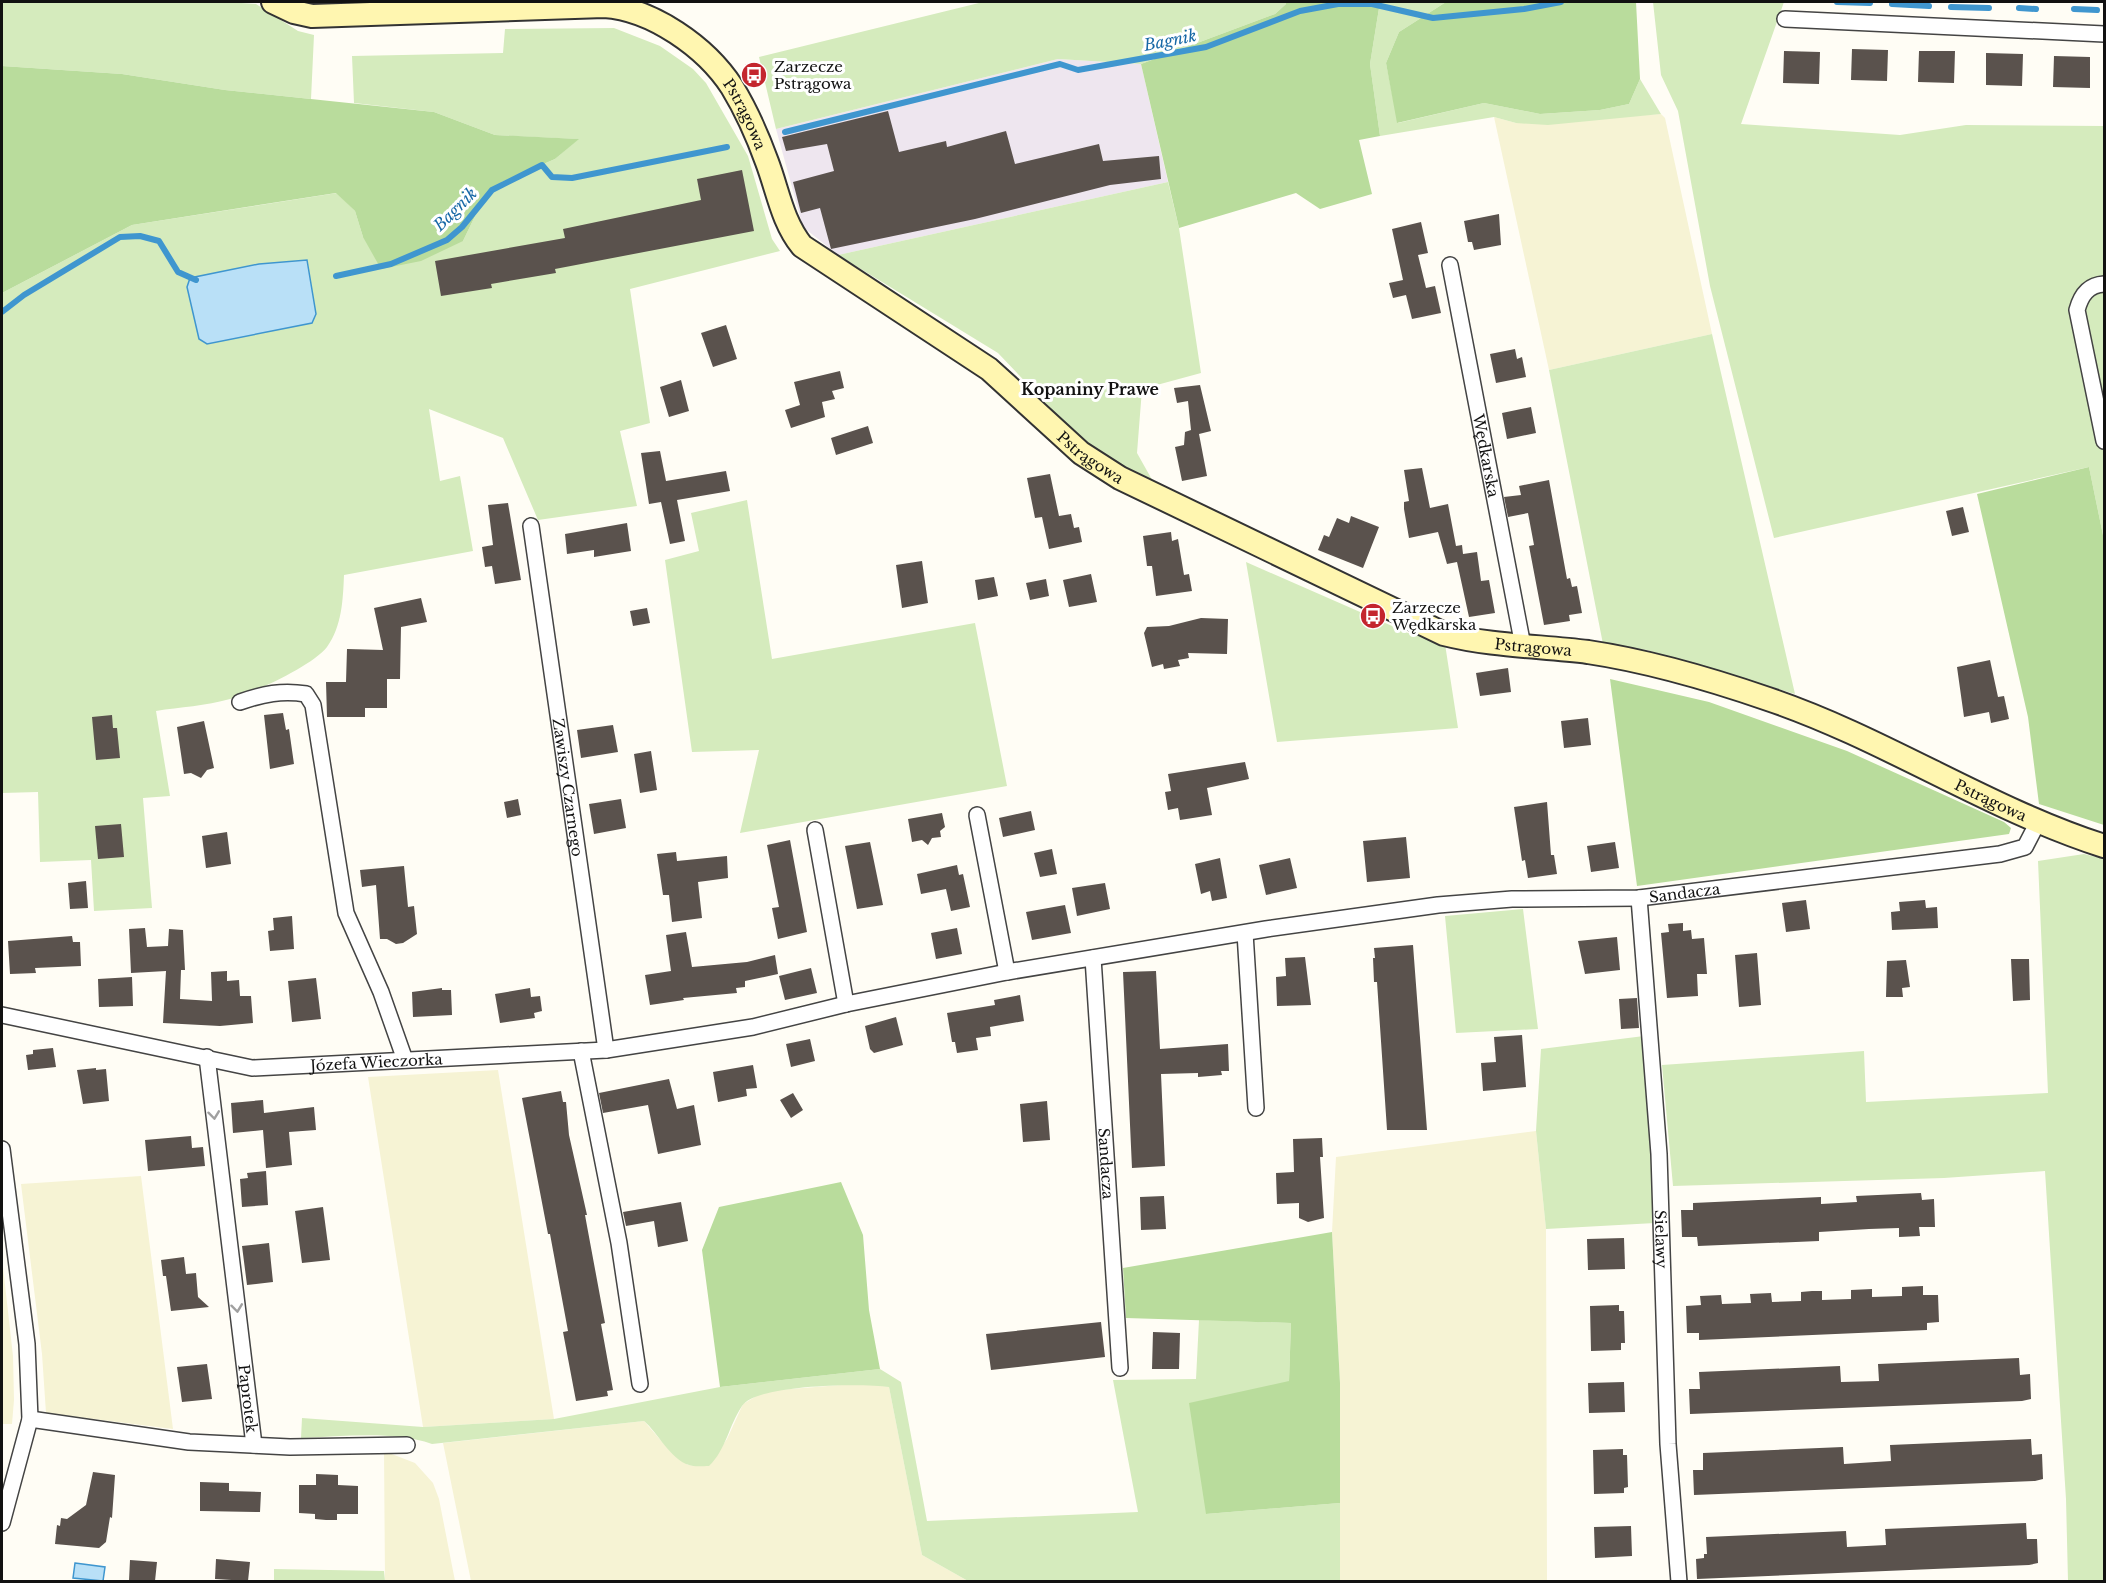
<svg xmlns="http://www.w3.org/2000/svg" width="2106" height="1583" font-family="'Libre Baskerville',serif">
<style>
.industrial{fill:#eee6ef}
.farmland{fill:#f6f3d4}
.green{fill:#d5ebbd}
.forest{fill:#b9dc9c}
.water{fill:#b9e0f7;stroke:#3f96cf;stroke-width:1.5}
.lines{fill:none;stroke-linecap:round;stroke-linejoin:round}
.stream{stroke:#3f96cf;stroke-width:6}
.building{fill:#5a524d}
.street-casing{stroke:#444;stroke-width:18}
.secondary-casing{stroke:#333;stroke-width:26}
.street{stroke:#fff;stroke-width:15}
.secondary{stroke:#fff6b0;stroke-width:22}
.oneway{stroke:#a0a0a0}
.labels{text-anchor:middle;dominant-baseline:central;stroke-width:6;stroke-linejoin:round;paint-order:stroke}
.poi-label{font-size:15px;fill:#111;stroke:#fff;text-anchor:start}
.street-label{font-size:15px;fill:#111;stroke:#fff}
.water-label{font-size:16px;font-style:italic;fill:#1768a6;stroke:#fff}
.neighbourhood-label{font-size:16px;font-weight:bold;fill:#111;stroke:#fff}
</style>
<rect width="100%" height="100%" fill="#fffdf5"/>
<path class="industrial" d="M1058 59 1141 64 1168 182 838 255 803 227 776 129Z"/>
<path class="farmland" d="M1661 114 1665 118 1712 334 1549 370 1494 117 1516 123Z
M498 1070 554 1419 423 1427 368 1077Z
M1536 1131 1546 1229 1547 1581H1340V1383L1332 1232 1336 1157Z
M141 1176 173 1429 46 1413 42 1354 21 1184Z
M2 1258 13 1356 14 1400 12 1424H2Z
M866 1383 889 1387 922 1555 968 1581H471L443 1443 644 1421 670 1451 688 1465 708 1466 727 1439 743 1404 765 1391Z
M384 1451 415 1463 433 1483 439 1499 455 1581H385Z"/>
<path class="green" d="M2 2H227L256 4 298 31 314 35 311 99 225 90 122 74 2 66Z
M983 2H1285L1286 4 1275 14 1141 64 1058 59 776 129 759 57Z
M1380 2H1446L1399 32 1386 63 1398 123 1484 103 1540 114 1600 110 1629 104 1640 79 1661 114 1548 125 1516 123 1494 117 1380 136 1370 64Z
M1653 2H1784L1741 124 1900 135 1966 125 2104 126V540L2089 467 1774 538 1710 286 1678 111 1661 75Z
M614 28 660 46 693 69 706 83 748 156 772 239 780 251 630 289 650 423 620 431 637 506 538 520 503 438 429 409 440 481 460 476 473 551 344 575C343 600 342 626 327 647 312 666 254 693 230 699 206 706 180 707 156 711L170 796 143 798 152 908 94 911 91 860 40 862 38 792 2 793V293L132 225 337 193 355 211 363 237 463 241 478 210 502 182 555 159 578 139 495 135 434 112 354 103 352 56 503 53 505 29Z
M1168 182 1179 228 1201 373 1142 389 1137 453 1155 485 1080 439 998 353 838 255Z
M1712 334 1795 694 1647 650 1603 644 1549 370Z
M747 500 772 659 975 623 1007 786 740 833 759 750 692 752 665 560 699 551 691 513Z
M1246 562 1408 633 1445 644 1458 728 1277 742Z
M2084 854 2104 859V1582L2068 1581 2066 1499 2045 1171 1944 1178 1673 1186 1662 1065 1864 1051 1866 1102 2048 1093 2038 861Z
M1523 909 1538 1029 1456 1033 1445 916Z
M1644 1036 1655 1223 1546 1229 1536 1131 1541 1049Z
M1199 1320 1291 1323 1289 1381 1206 1514 1340 1503V1581H968L922 1555 889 1387C863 1383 756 1384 742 1406 729 1425 726 1450 709 1466 703 1466 694 1467 689 1465 670 1459 658 1433 644 1421L432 1444C391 1430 343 1437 301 1438L302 1418 423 1427 554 1419 720 1387 880 1369 901 1382 927 1521 1138 1512 1113 1380 1196 1379Z
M274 1569 384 1571 385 1581H274Z"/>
<path class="forest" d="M1285 2H1380L1370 64 1380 136 1359 140 1372 194 1320 209 1296 193 1179 228 1141 64 1275 14 1286 4Z
M1446 2H1636L1640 79 1629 104 1600 110 1540 114 1484 103 1397 123 1386 63 1399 32Z
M2 66 122 74 225 90 434 112 495 135 579 139 555 159 502 182 478 210 463 241 421 261 381 269 363 237 355 211 336 193 132 225 2 293Z
M2089 467 2104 540V825L2039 804 2028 717 1977 494Z
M1610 679 1709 702 1847 751 2004 822 2011 828 2009 834 1637 886Z
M841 1182 863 1235 869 1310 880 1369 720 1387 702 1250 719 1207Z
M1332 1232 1340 1383V1503L1206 1514 1189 1403 1289 1381 1291 1323 1126 1318 1123 1268Z"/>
<path class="water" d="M307 260 316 314 312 323 207 344 199 339 187 287 190 278 259 264Z
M75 1563 105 1567 103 1581 73 1578Z"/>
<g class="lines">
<path class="stream" d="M1837 2 1870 3
M1892 4 1929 6
M1951 7 1989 8
M2019 8 2036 9
M2074 9 2097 10
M785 132 1060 64 1078 70 1206 47 1300 11 1338 4H1372L1433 18 1524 9 1561 2
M336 276 391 264 447 240 462 227 492 190 542 165 552 177 572 178 727 147
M2 312 24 295 120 237 140 236 159 241 178 272 196 280"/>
</g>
<path class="building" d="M1852 49 1888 50 1887 81 1851 80Z
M1784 51 1820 52 1819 84 1783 83Z
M1919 51H1955L1954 83 1918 82Z
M1986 53 2023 54 2022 86 1986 85Z
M2054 56 2090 57V88L2053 87Z
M888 111 899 152 946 141 947 147 1006 131 1015 164 1099 144 1103 161 1159 156 1161 179 1110 185 975 219 831 249 820 208 801 213 793 182 834 171 827 144 786 151 782 137Z
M742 170 754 231 555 269 556 273 491 284 492 288 441 296 435 261 565 238 563 229 701 200 697 179Z
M1499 214 1501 245 1474 250 1472 242H1468L1464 221Z
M1421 222 1428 253 1418 255 1426 288 1435 286 1441 313 1412 319 1406 295 1393 298 1389 283 1403 280 1392 229Z
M726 325 737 359 713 367 701 333Z
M1515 349 1517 359 1522 357 1526 377 1496 383 1490 354Z
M840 371 844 388 832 391 835 399 822 402 825 417 791 428 785 410 800 405 794 382Z
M681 380 689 411 669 417 660 387Z
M1200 385 1211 431 1199 434 1207 476 1182 481 1175 447 1184 445 1185 432 1191 430 1188 401 1177 403 1174 388Z
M1531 407 1536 433 1507 439 1502 413Z
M868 426 873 443 836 455 831 438Z
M660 451 666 481 726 471 730 491 677 500 685 541 670 544 661 502 649 504 641 453Z
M1422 468 1430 508 1448 504 1456 546 1462 545 1463 554 1477 552 1481 581 1489 580 1495 613 1469 617 1457 562 1447 564 1438 532 1409 538 1404 509V502L1409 501 1404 470Z
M1050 474 1059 516 1071 514 1074 528 1079 527 1082 542 1049 549 1042 517 1035 518 1027 478Z
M1549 480 1567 579 1570 578 1572 587 1577 586 1582 613 1569 615 1570 621 1544 625 1529 546 1534 545 1528 513 1508 517 1504 497 1521 495 1519 486Z
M508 503 521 580 495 584 492 566 485 567 482 547 493 545 488 505Z
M1963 507 1969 532 1952 536 1946 511Z
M1351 516 1379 527 1363 568 1318 550 1324 535 1329 537 1337 518 1349 523Z
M627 523 631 551 594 557V550L567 554 565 534Z
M1171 532 1172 541 1178 539 1184 575 1189 574 1192 591 1156 596 1152 566H1147L1143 536Z
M922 561 928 603 902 608 896 565Z
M1091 574 1097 602 1069 607 1063 580Z
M994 577 998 596 978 600 975 580Z
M1046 579 1049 596 1030 600 1026 583Z
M421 598 427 622 401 627 400 679H387V708H365V717H327L326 682H346L347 649 383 650 374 608Z
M647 608 650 623 633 626 630 611Z
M1201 618 1228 619 1227 654 1188 653 1189 658 1178 660 1180 666 1164 669 1163 664 1152 667 1144 633 1147 627 1169 626Z
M1990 660 1998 697 2004 696 2009 719 1991 723 1989 712 1964 717 1957 667Z
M1508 668 1511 692 1480 696 1476 673Z
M283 713 286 730 289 729 294 764 270 769 264 715Z
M112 715 113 728H117L120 758 96 760 92 717Z
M1588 718 1591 745 1564 748 1561 721Z
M204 721 214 768 207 770 201 778 191 773 184 774 177 727Z
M613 725 618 752 581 758 577 730Z
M651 751 657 790 640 793 634 754Z
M1245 762 1249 779 1207 788 1212 815 1180 820 1178 808 1168 810 1165 792 1171 791 1168 774Z
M518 799 521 815 507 818 504 802Z
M621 799 626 828 594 834 589 804Z
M1547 802 1551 855H1554L1557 874 1528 878 1525 860 1522 861 1514 807Z
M1031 811 1035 830 1003 837 999 818Z
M942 813 945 827 940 831 941 837 932 838 928 845 922 840 912 842 908 819Z
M121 824 124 857 98 859 95 826Z
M227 832 231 864 206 868 202 836Z
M1406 837 1410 878 1367 882 1363 841Z
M790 840 807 932 778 939 772 908 779 907 767 845Z
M870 842 883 905 857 909 845 846Z
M1615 842 1619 868 1591 872 1587 846Z
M1052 849 1057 874 1040 877 1034 853Z
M676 852 677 861 727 856 728 878 698 882 702 918 672 922 669 895H663L657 854Z
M1220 858 1227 898 1212 901 1210 891 1201 894 1195 864Z
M1290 858 1297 888 1266 895 1259 865Z
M957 865 959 875 963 874 970 907 951 911 946 889 921 894 917 874Z
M404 866 408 907 414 906 417 934 403 943 396 944 387 939H380L376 885 362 887 360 870Z
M86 881 88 908 70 909 68 883Z
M1105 883 1110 909 1077 916 1072 888Z
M1806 900 1810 929 1786 932 1782 903Z
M1925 900 1926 908 1937 907 1938 928 1892 930 1891 912 1900 911 1899 902Z
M1065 905 1071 933 1032 940 1026 912Z
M292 916 294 949 270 951 268 931 274 930 273 918Z
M1683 923V931L1691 930 1692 939 1704 938 1707 974H1697L1698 996 1667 998 1661 933 1669 932 1668 924Z
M145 928 147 947 168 946 169 929 183 930 185 970H181L180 999 212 1001 211 972 227 971V981L239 980 240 996H251L253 1023 220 1026 163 1023 166 971 131 973 129 929Z
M957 928 962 954 936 959 931 933Z
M686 932 692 967 747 962 775 955 778 974 745 981V987L736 988 737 993 683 998 684 1000 650 1005 645 975 671 971 666 935Z
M72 936 73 942H80L81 966 35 968 36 973 10 974 8 941Z
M1617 937 1620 970 1585 974 1578 941Z
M1413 945 1427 1130H1387L1377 982H1374L1373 958H1375L1374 948Z
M1757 953 1761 1005 1739 1007 1735 955Z
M1305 957 1311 1005 1277 1006 1276 977 1286 976 1285 958Z
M2011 959H2029L2030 1000 2013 1001Z
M1906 960 1910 987 1902 988 1903 997H1886L1887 961Z
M811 968 817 993 785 1000 779 976Z
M1156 971 1160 1049 1228 1044 1229 1071H1221L1222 1075 1198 1077V1073L1161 1074 1165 1166 1132 1168 1123 972Z
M132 977 133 1006 99 1007 98 979Z
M316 978 321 1019 292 1022 288 981Z
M442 988V990H451L452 1015 413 1017 412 992Z
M530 988 531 997 540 996 542 1011 534 1013 535 1018 500 1023 495 994Z
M1020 995 1024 1021 990 1027 991 1036 976 1038 978 1050 957 1053 955 1042H952L947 1013 995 1005 994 1000Z
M1637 998 1639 1028 1621 1029 1619 999Z
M896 1017 903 1045 874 1053 870 1049 865 1026Z
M1522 1035 1526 1087 1483 1091 1481 1063 1496 1062 1494 1037Z
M810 1039 815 1061 791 1067 786 1044Z
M53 1048 56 1067 28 1070 26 1055 33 1054V1050Z
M753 1065 757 1088 746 1089 747 1096 718 1102 713 1072Z
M96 1068V1070L106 1069 109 1101 83 1104 77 1070Z
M669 1079 677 1109 694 1105 701 1145 658 1154 648 1105 603 1113 599 1093Z
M561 1091 563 1102H566L569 1135 587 1215H585L587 1226 605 1323 601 1324 613 1390 607 1391 608 1396 576 1401 563 1332 568 1331 550 1234H548L522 1098Z
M793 1093 803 1110 791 1118 780 1100Z
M263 1100 264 1113 314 1107 316 1130 289 1132 292 1165 266 1168 263 1130 233 1133 231 1103Z
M1047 1101 1050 1140 1023 1142 1020 1104Z
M191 1136 192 1148 203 1147 205 1166 148 1171 145 1140Z
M1322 1138 1323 1157H1320L1324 1218 1308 1222 1299 1218V1203L1277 1204 1276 1173 1294 1172 1293 1139Z
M266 1171 268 1205 242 1207 240 1179 248 1178 247 1173Z
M1921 1193 1922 1200 1934 1199 1935 1227H1919L1920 1236 1899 1237V1228L1869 1229 1819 1232V1241L1698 1246 1697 1237H1682L1681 1210H1693V1203L1821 1197V1204L1857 1202 1856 1196Z
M1164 1196 1166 1229 1141 1230 1140 1197Z
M681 1202 688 1241 658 1247 654 1221 626 1226 623 1212Z
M323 1207 330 1260 302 1263 295 1211Z
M1624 1238 1625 1269 1588 1270 1587 1239Z
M269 1243 273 1282 247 1285 242 1246Z
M184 1257 186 1274 196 1273 198 1297 209 1307 171 1311 166 1276H163L161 1260Z
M1923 1286V1295H1938L1939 1322 1927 1323V1330L1699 1340V1333H1687L1686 1306 1701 1305 1700 1296 1721 1295 1722 1304 1751 1303 1750 1294 1771 1293 1772 1302 1801 1301V1292L1812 1291H1822V1300L1851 1299V1290L1872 1289V1297L1902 1296V1287Z
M1619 1305V1311H1624L1625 1343H1621V1350L1591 1351 1590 1306Z
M1101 1322 1105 1357 991 1370 986 1334Z
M1153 1332 1180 1333 1179 1369H1152Z
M2019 1358 2020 1375 2030 1374 2031 1399 2022 1401 1690 1414 1689 1389H1700L1699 1372 1840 1366 1841 1382 1879 1381 1878 1364Z
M207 1364 212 1399 182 1402 177 1367Z
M1624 1382 1625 1412 1589 1413 1588 1383Z
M2031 1439 2032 1455 2042 1454 2043 1479 2035 1481 1694 1495 1693 1470H1703V1453L1843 1447 1844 1464 1891 1461 1890 1445Z
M1623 1449V1455H1627L1628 1487 1624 1488V1493L1594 1494 1593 1450Z
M93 1472 115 1475 112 1518 110 1517 106 1542 99 1548 55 1544 57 1525 60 1526 61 1518 67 1519 86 1505Z
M316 1474 338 1475V1485L358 1486V1514H337V1520H326L315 1519V1514L299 1513V1485H316Z
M200 1482 229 1483V1491L261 1492 260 1512 200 1511Z
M2026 1523 2027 1539H2037L2038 1563 2029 1565 1697 1579 1696 1559 1704 1558V1554H1707L1706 1537 1846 1531 1847 1547 1886 1545 1885 1529Z
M1631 1526 1632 1556 1595 1558 1594 1527Z
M216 1559 250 1562 248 1581 215 1579Z
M130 1560 157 1562 155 1581H129Z"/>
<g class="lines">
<g class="street-casing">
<g id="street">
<path d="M1785 19 2104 34"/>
<path id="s1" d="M1450 265 1523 646"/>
<path d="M2104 284C2088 285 2081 295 2077 310L2104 441"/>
<path id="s2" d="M531 526 606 1050"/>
<path d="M240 702C263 694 282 690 306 694L313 705 346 913 381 992 405 1060"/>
<path d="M977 815 1007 972"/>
<path d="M815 830 846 1004"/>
<path id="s3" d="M1639 898 1659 1154 1668 1444 1679 1582"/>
<path d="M1245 933 1256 1108"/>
<path id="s4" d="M1093 958 1120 1368"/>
<path id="s5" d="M2 1015 252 1068 606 1050 753 1027 846 1004 1007 972 1266 929 1438 905 1512 899 1639 898 2000 854 2025 847 2039 820"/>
<path d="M581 1051 619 1243 640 1384"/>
<path id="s6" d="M207 1057 254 1445"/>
<path d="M2 1149 27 1344 30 1419 2 1523"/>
<path d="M30 1419 189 1442 290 1447 407 1445"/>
</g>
</g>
<g class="secondary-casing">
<g id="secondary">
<path id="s7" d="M273 2 294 12 312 16 604 6C652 9 706 47 732 87 746 110 758 137 767 162 778 191 782 221 802 246L989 369 1081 453 1120 478 1444 634C1491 646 1540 646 1588 652 1648 661 1710 679 1768 699 1884 738 1988 809 2104 846"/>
</g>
</g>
<use href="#street" class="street"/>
<use href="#secondary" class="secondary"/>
</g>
<defs><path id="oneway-chevron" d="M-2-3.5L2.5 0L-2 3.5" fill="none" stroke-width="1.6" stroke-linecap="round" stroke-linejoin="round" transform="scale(1.5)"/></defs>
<g class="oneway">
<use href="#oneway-chevron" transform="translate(214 1115) rotate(83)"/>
<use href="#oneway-chevron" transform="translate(237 1308) rotate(83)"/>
</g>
<defs>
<g id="bus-disc" transform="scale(1.35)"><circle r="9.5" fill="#c4262e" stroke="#fff"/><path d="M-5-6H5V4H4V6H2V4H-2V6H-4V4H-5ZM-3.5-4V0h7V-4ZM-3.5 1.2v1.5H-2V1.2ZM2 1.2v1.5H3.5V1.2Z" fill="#fff"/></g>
</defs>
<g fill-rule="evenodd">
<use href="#bus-disc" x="754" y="75"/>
<use href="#bus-disc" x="1373" y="616"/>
</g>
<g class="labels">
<g class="poi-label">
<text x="774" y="66">Zarzecze<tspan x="774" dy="17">Pstrągowa</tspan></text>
<text x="1392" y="607">Zarzecze<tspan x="1392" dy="17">Wędkarska</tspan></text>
</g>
<g class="street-label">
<text stroke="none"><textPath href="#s7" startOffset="520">Pstrągowa</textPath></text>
<text stroke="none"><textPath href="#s1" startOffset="194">Wędkarska</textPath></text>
<text stroke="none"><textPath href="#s7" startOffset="1023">Pstrągowa</textPath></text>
<text stroke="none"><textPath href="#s7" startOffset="1509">Pstrągowa</textPath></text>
<text stroke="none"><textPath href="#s2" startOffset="264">Zawiszy Czarnego</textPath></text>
<text stroke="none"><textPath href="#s7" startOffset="1995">Pstrągowa</textPath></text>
<text stroke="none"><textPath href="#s5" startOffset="1702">Sandacza</textPath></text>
<text stroke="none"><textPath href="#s5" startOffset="380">Józefa Wieczorka</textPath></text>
<text stroke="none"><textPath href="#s4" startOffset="206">Sandacza</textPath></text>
<text stroke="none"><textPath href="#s3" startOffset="342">Sielawy</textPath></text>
<text stroke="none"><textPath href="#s6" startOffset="344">Paprotek</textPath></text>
</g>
<g class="water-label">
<text transform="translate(1170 40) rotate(-11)">Bagnik</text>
<text transform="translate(455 209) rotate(-45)">Bagnik</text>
</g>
<g class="neighbourhood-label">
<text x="1090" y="389">Kopaniny Prawe</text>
</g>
</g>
<rect width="2106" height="1583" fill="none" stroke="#111111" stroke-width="6"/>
</svg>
